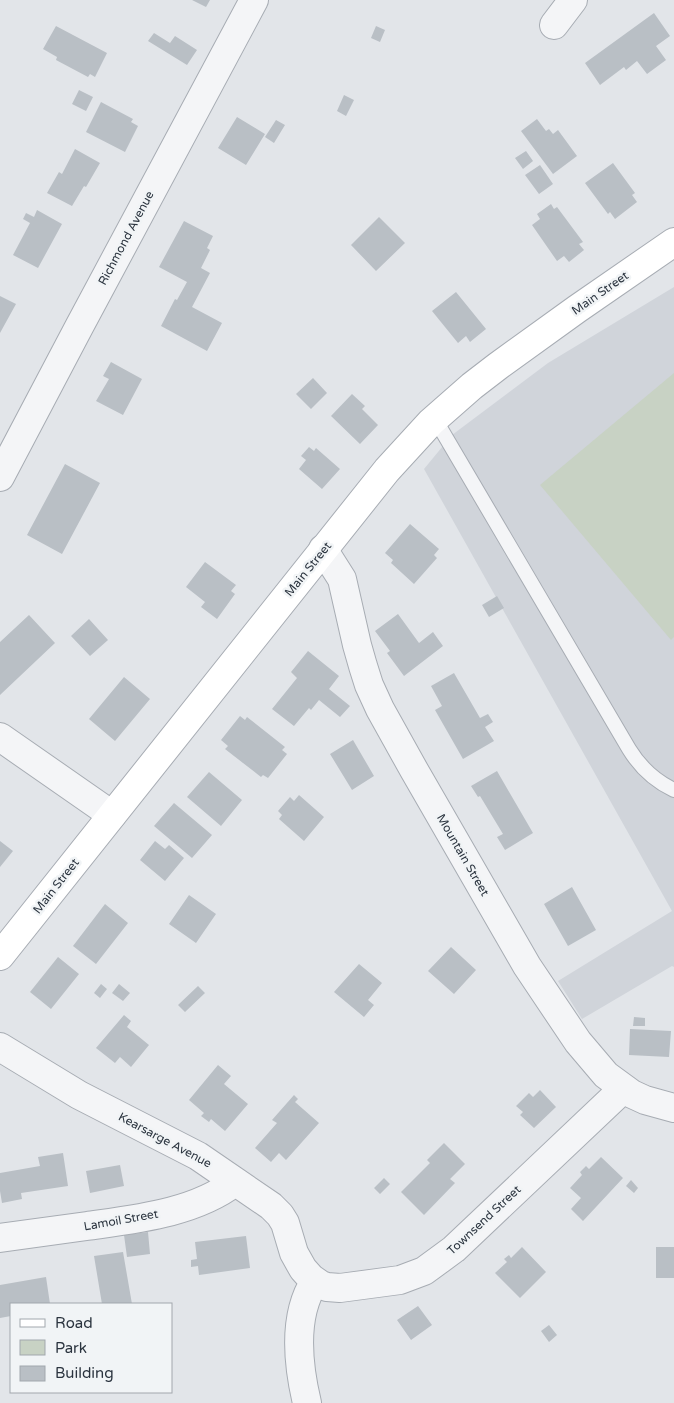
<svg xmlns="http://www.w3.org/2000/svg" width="674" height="1403" font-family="'Varela Round',sans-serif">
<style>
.built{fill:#d0d4da}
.green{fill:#c8d2c4}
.building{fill:#b9bfc5}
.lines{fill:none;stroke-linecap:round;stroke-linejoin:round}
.lane-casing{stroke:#a7acb3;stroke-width:16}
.street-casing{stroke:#a7acb3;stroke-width:30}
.secondary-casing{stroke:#a7acb3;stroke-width:30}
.lane{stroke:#f4f5f7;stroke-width:14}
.street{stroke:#f4f5f7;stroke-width:28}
.secondary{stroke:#fff;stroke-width:28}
.labels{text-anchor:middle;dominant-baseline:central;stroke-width:5;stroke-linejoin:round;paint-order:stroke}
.street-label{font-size:12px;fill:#2b343f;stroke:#f1f4f6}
</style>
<rect width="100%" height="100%" fill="#e2e5e9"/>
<path class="built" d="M674 287V967L672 966 582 1019 558 981 672 911 424 469 452 435 548 363Z"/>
<path class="green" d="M674 373V637L671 640 540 485Z"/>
<path class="building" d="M192 0H210L206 7Z
M654 13 670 36 656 46 666 60 647 74 637 61 626 70 624 67 600 85 585 63Z
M56 26 107 53 95 77 90 74 88 77 56 60 57 57 43 49Z
M376 26 385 30 380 42 371 38Z
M154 33 170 43 175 36 197 50 187 65 148 41Z
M79 90 93 97 86 111 72 104Z
M344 95 354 100 346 116 337 111Z
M101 102 133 119 131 122 138 126 125 152 86 132Z
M237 117 265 134 246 165 218 148Z
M537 119 546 131 549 129 553 134 558 130 577 156 553 174 521 131Z
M276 120 285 125 274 143 265 137Z
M75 149 100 163 86 187 84 186 72 206 47 193 59 172 62 174Z
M526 151 533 161 523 169 515 158Z
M613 163 635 193 632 195 637 202 615 219 610 212 608 214 585 183Z
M540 165 553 184 539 194 525 175Z
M551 204 554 209 557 207 583 242 579 244 584 250 569 262 564 256 557 261 532 225 540 219 537 214Z
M37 210 62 224 38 268 13 255 30 223 23 219 26 213 34 217Z
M379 217 405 243 376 271 351 245Z
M184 221 213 236 207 248 210 250 201 268 210 273 192 307 222 323 207 351 161 326 175 299 177 300 187 282 159 267Z
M456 292 486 329 470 342 466 336 458 343 432 311Z
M0 296 16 304 0 333Z
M111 362 142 379 123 415 96 401 109 379 103 376Z
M313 378 327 393 311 409 296 394Z
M352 394 365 406 362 409 378 425 360 444 331 416Z
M309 447 314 451 316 448 340 469 322 489 299 469 306 460 301 456Z
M65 464 100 483 62 554 27 535Z
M410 524 439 549 434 555 437 558 414 584 391 563 393 560 385 553Z
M205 562 236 585 231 591 235 594 217 619 201 607 205 602 186 587Z
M497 596 504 608 489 617 482 605Z
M398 614 419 643 433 632 443 646 404 676 387 653 390 651 375 631Z
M29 615 55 643 0 695V642Z
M89 619 108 640 90 656 71 636Z
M308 651 339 676 329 689 350 706 340 717 319 700 311 710 309 708 294 726 272 709 297 678 291 672Z
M454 673 480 718 488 714 493 722 485 727 494 741 463 759 435 710 442 706 431 686Z
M124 677 150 699 115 741 89 719Z
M240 716 245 720 247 717 285 747 282 750 287 754 268 778 263 775 261 777 225 749 228 746 221 740Z
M353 740 374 776 352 790 330 754Z
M497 771 533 833 505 850 497 837 503 834 480 796 478 797 471 786Z
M209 772 242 800 221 826 187 797Z
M299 795 324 817 304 841 279 819 282 815 278 811 290 797 294 801Z
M174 803 212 835 192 858 154 826Z
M0 841 13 851 0 867Z
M155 841 165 849 169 845 184 858 165 881 140 860Z
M572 887 596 930 568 946 544 904Z
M189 895 216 914 196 943 169 924Z
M105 904 128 923 96 964 73 946Z
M451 947 476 970 454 994 428 971Z
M58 957 79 974 51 1009 30 992Z
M359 964 382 983 368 1000 374 1005 364 1017 334 992Z
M101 984 107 989 100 998 94 993Z
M119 984 130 993 123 1001 112 993Z
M198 986 205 993 185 1012 178 1005Z
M124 1015 131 1021 127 1027 149 1045 131 1067 120 1057 115 1063 96 1048Z
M634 1017 645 1018V1026H633Z
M630 1029 671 1031 669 1057 629 1055Z
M218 1065 231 1076 224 1084 248 1104 225 1131 211 1119 209 1122 201 1116 204 1113 189 1100Z
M540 1090 556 1107 534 1128 520 1115 523 1112 516 1106 529 1093 533 1097Z
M294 1095 298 1099 295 1102 319 1123 286 1160 279 1153 271 1162 255 1148 277 1123 272 1120Z
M444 1143 465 1164 450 1179 455 1183 424 1215 401 1192 430 1163 427 1160Z
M63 1153 68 1186 21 1193 22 1199 2 1203 0 1191V1173L40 1166 38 1157Z
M601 1157 623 1178 583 1221 571 1209 581 1198 570 1188 582 1175 580 1172 586 1166 589 1169Z
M120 1165 124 1186 90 1193 86 1171Z
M384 1178 390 1184 380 1194 374 1188Z
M631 1180 638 1188 634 1193 626 1186Z
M148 1232 150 1254 127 1257 124 1235Z
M246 1236 250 1268 199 1275 198 1266 191 1267V1260L197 1259 195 1242Z
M522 1247 546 1272 520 1298 495 1273 507 1262 504 1259 509 1255 511 1258Z
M656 1247H674V1278H656Z
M123 1252 132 1304H102L94 1256Z
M46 1277 50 1304H11V1316L0 1318V1285Z
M418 1306 432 1325 411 1340 397 1320Z
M549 1325 557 1335 549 1342 541 1331Z"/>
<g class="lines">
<g class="lane-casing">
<path id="lane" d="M435 419 629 749C640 767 655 781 674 790"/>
</g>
<g class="street-casing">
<path id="street" d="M554 25 573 0
M0 477 79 327 254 0
M323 549 342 579 357 645 363 666 369 685 380 709 414 770 527 966 578 1042 606 1075 632 1094 645 1100 674 1108
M0 737 112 815
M0 1047 79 1095 198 1156 271 1206 280 1215 285 1223 294 1253 303 1269 311 1278 321 1285 327 1287 340 1288 400 1280 424 1271 454 1249 623 1089
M0 1238C29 1234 58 1230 87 1226 136 1219 195 1213 235 1182
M307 1403C298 1365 292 1316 315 1281"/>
</g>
<g class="secondary-casing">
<path id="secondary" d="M0 956 387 470 431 422 472 386 498 366 577 309 674 242"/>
</g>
<use href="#lane" class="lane"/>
<use href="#street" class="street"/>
<use href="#secondary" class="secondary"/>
</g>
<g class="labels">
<g class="street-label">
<text transform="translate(126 238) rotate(-62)">Richmond Avenue</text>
<text transform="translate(600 293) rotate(-35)">Main Street</text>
<text transform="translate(308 569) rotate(-51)">Main Street</text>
<text transform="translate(463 855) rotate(60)">Mountain Street</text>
<text transform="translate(56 886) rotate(-52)">Main Street</text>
<text transform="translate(165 1140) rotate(28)">Kearsarge Avenue</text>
<text transform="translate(121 1220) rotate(-10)">Lamoil Street</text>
<text transform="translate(484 1220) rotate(-43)">Townsend Street</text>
</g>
</g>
<rect x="10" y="1303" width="162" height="90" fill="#f1f4f6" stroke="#a2a7ad"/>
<rect x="20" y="1319" width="25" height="8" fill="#ffffff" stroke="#a2a7ad"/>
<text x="55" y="1328" font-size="15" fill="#2b343f">Road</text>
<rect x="20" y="1340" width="25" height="15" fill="#c8d2c4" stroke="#a2a7ad"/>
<text x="55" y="1353" font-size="15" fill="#2b343f">Park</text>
<rect x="20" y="1366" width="25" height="15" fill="#b9bfc5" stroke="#a2a7ad"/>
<text x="55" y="1378" font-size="15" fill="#2b343f">Building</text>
</svg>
